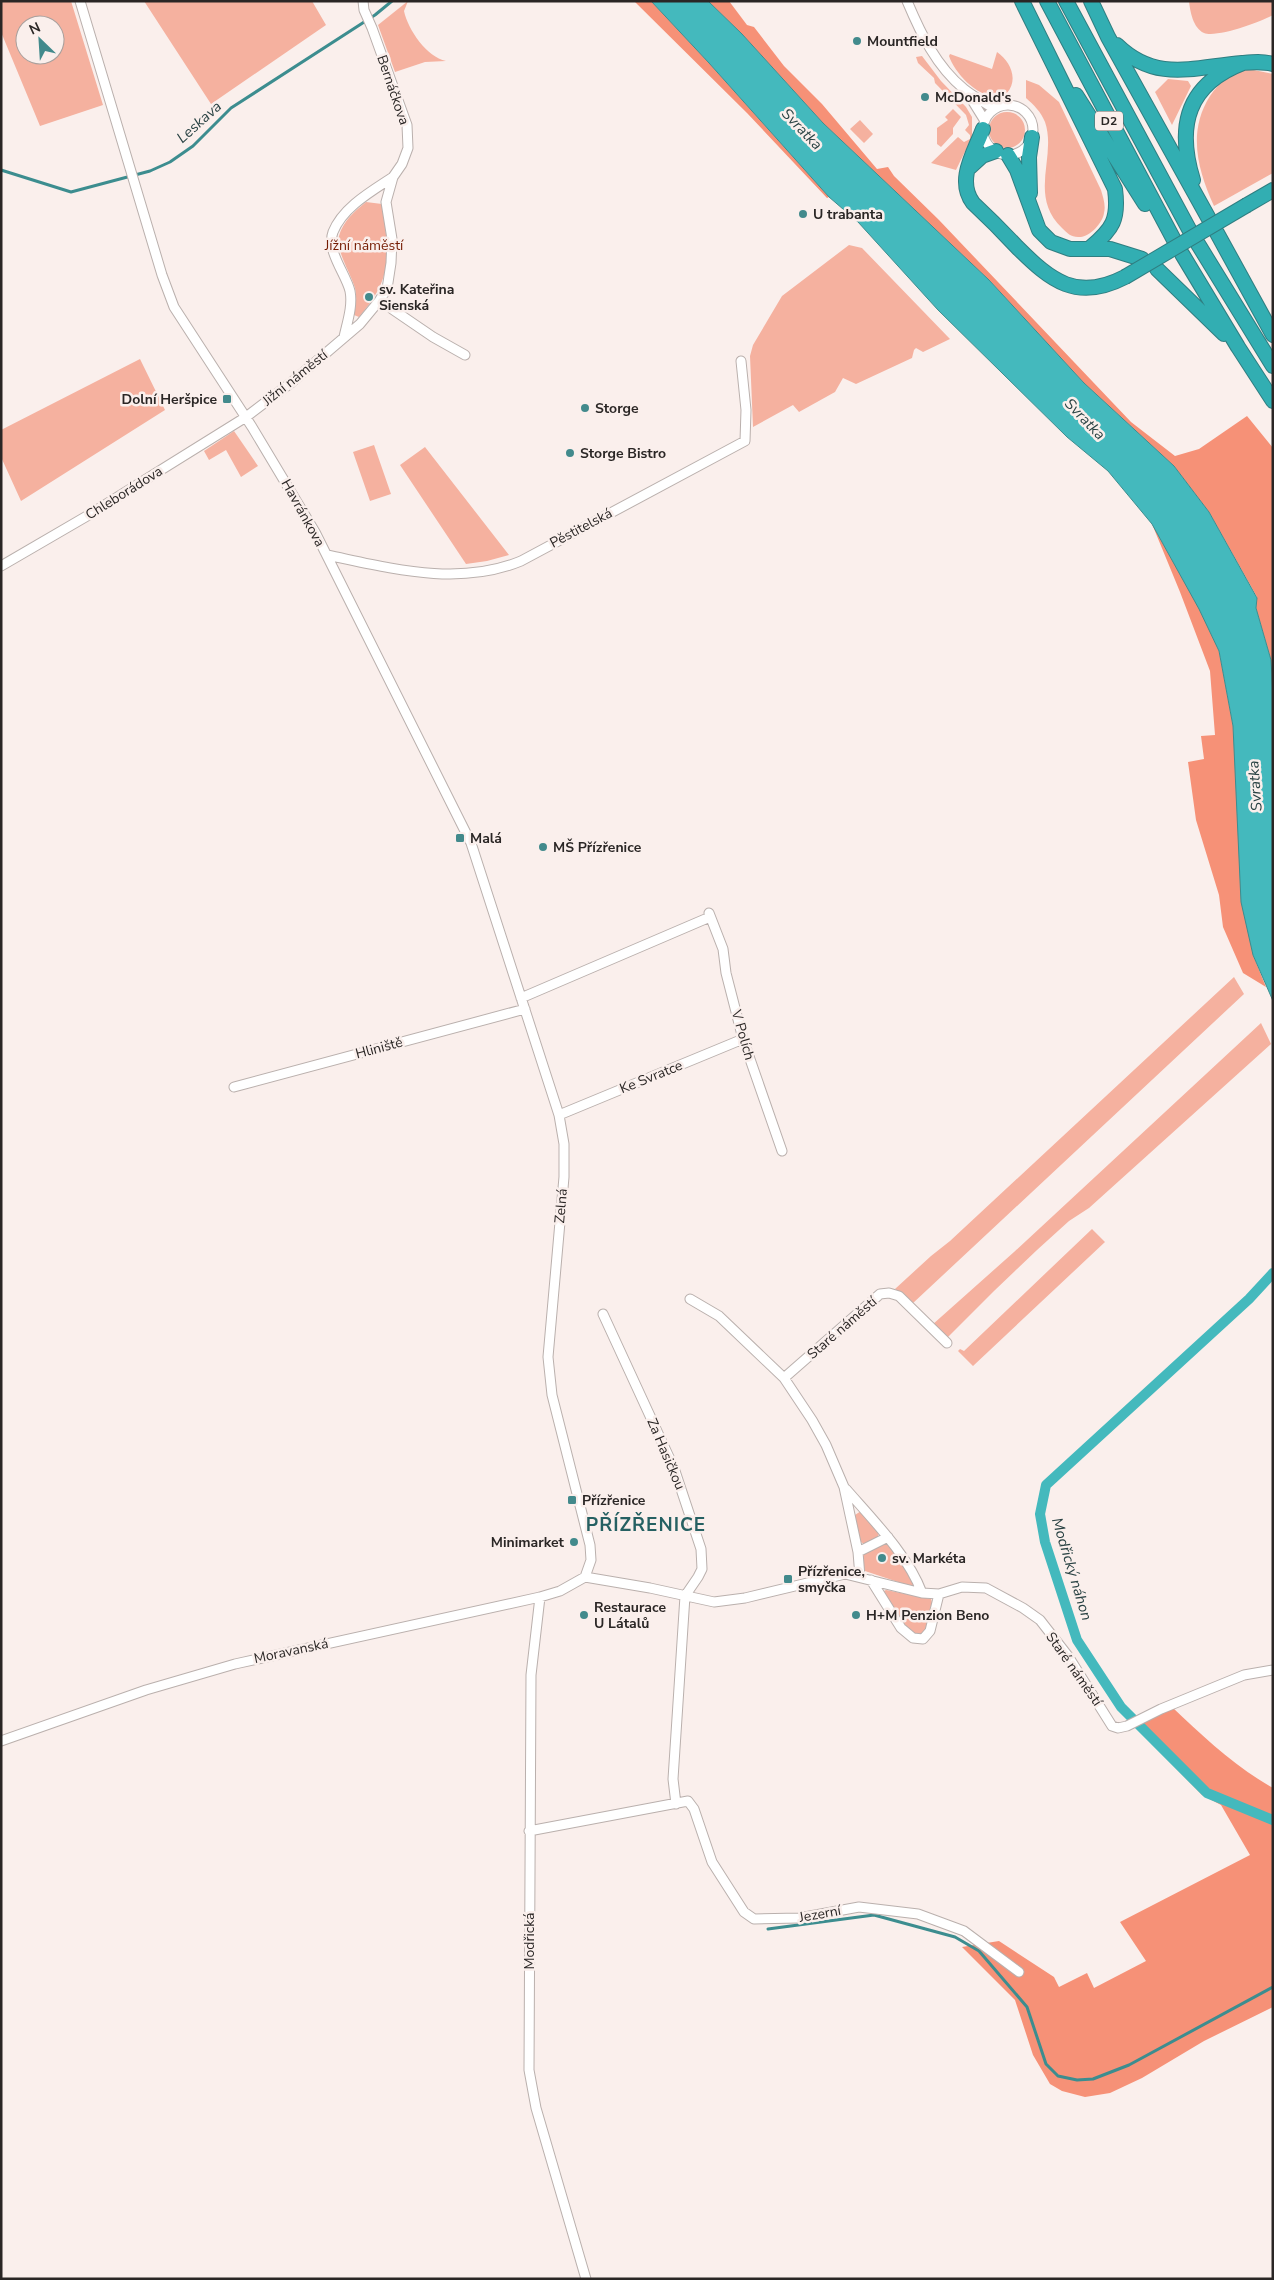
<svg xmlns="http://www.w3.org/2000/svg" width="1274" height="2280" font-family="'Nunito Sans',sans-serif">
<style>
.green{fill:#f5b19f;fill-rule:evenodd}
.forest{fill:#f69177}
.water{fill:#44b9bd;stroke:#3c8d8f}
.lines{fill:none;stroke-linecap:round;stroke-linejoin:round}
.stream{stroke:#3c8d8f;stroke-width:3}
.canal{stroke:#44b9bd;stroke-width:10}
.minor-tunnel{stroke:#d0c7c4;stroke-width:9;stroke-dasharray:9 4.5;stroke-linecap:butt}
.minor-casing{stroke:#bab0ad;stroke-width:11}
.highway-casing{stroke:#2f7e81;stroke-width:16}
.minor{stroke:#fff;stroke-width:9}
.highway{stroke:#32aeb2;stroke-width:14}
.highway-bridge-casing{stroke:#2f7e81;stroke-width:16;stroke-linecap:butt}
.highway-bridge{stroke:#32aeb2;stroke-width:14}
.poi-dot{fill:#428a8c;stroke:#faefec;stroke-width:2}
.labels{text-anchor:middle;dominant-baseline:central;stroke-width:5;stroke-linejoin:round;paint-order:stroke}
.shield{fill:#faefec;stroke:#686261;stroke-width:1}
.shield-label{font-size:12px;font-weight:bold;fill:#2a2625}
.poi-label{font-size:14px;font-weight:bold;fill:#2a2625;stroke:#faefec;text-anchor:start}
.street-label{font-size:14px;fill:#2a2625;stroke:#faefec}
.park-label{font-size:14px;fill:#751c03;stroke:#faefec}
.water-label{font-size:15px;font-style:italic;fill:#294243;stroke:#faefec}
.district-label{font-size:19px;font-weight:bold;letter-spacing:1px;fill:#256062;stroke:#faefec}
</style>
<rect width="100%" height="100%" fill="#faefec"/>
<path class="green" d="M1 1H71L103 105 40 126 1 32ZM25 25H55V55H25Z
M144 1H312L326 25 211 104Z
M408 1 404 11C408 30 427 57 446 61L425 62 395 72 378 25Z
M1189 1H1273V15C1261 22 1217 38 1204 33 1193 28 1190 11 1189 1Z
M997 52C1010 61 1019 79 1007 93 986 107 955 75 949 56L950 54 992 69Z
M922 56 941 81 966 107 972 117V137L956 170 931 163 958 137 964 142 970 139V135L965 130 969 125 966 115 935 83 934 78 918 63 916 57Z
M1249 69 1273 74V173L1214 206C1198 171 1187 132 1210 96 1220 81 1232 73 1249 69Z
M1168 79 1188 81 1191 86 1172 125 1155 92Z
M1026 80 1039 85 1059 102 1101 190C1103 197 1106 205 1104 213 1103 223 1089 238 1078 237 1071 237 1067 233 1062 228 1028 195 1057 157 1045 122 1041 112 1034 105 1026 98Z
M953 109 961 117 953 128V134L941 147 937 144V128L948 120 945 117Z
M989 130a18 18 0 1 1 36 0a18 18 0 1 1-36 0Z
M860 120 873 134 864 143 850 129Z
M366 202 382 204C389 254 394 277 359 317L354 315C356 306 357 297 355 288 351 274 335 249 339 236 343 221 355 211 366 202Z
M849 245 862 248 950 339 923 352 916 348 914 350 912 358 856 384 843 378 835 392 799 412 793 405 753 427 750 356 753 345 782 296Z
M140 359 165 410 21 501 1 457V430Z
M234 431 258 466 241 477 226 450 209 460 204 451Z
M374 445 391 494 370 501 353 452Z
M425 447 509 555 487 561 466 564 400 465Z
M1234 977 1244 994 912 1304 895 1289 931 1256 950 1241Z
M1261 1023 1271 1044 1089 1208 1069 1221 1037 1250 994 1291 948 1337 950 1339 948 1341 932 1325 1014 1252Z
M1092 1229 1105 1242 973 1366 958 1351 960 1349 964 1351Z
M861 1511 879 1533 876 1541 866 1545 859 1541 855 1515Z
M884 1544 889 1545 915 1583 913 1587 865 1571 863 1565V1554L879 1545Z
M886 1590 931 1599C935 1610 929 1628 921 1636L909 1633 882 1592Z"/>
<path class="forest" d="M634 1H651L709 63 829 197 827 198 747 113Z
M708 1H729L747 25 754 27 784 66 822 104 877 169 888 167 894 176 939 220 1131 422 1175 456 1199 449 1247 416 1273 448V696L1271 660 1256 608 1257 597 1209 512 1174 466 1084 383 989 280 823 123 742 34Z
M1152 524 1200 609 1219 651 1233 726 1253 955 1266 987 1243 973 1223 927 1219 895 1196 820 1188 762 1204 759 1201 736 1215 735 1210 671 1180 592Z
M1172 1707C1204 1737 1234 1766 1273 1788V2007L1204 2041 1142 2078 1110 2093 1085 2097 1062 2091 1050 2084 1033 2055 1015 2000 962 1947 999 1941 1054 1977 1059 1987 1087 1973 1094 1988 1146 1961 1120 1922 1250 1855 1221 1805 1202 1795 1135 1727Z"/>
<path class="water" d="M651 1H708L742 34 823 123 989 280 1084 383 1174 466 1209 512 1257 598 1256 608 1271 660 1273 696V1001L1253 955 1241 902 1233 726 1219 651 1199 609 1152 524 1108 471 1067 437 938 310 858 222 829 197 709 63Z"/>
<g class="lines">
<path class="stream" d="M1 170 71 192 150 171 170 162 193 146 231 108 375 15 392 1
M768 1929 874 1915 955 1937 979 1951 1027 2007 1046 2064 1058 2076 1077 2080 1093 2079 1129 2065 1273 1987"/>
<path class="canal" d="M1273 1273 1249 1299 1046 1485 1040 1514 1045 1542 1077 1640 1121 1707 1207 1793 1273 1820"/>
<path class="minor-tunnel" d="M384 304 392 309"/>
<g class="minor-casing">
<path id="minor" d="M80 1 162 275 174 307 252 427 315 532 471 843 559 1115 564 1144V1177L548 1357 552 1395 590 1545 591 1560 585 1577
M907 1C921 34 936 66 964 89 974 97 984 102 994 109
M967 92 985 121
M983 130a25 25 0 1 1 50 0a25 25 0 1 1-50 0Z
M392 309 433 337 465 355
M344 337C347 323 353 306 350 291 346 274 326 251 333 232 343 207 372 191 393 177
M327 555C390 568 458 587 521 561L745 441 746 410 741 361
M1 566 87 516 246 417 292 382 360 324 379 301 387 289 391 263 392 239 386 202 393 177 402 164 408 148 407 125 372 28 364 10 363 1
M709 913 723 949 726 973 743 1039 782 1151
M521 998 710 917
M234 1087 525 1009
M559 1115 743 1039
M690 1299 719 1316 784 1378 812 1420 826 1445 844 1487 858 1552 860 1577
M603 1314 674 1468 701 1549 702 1569 698 1577 685 1596 673 1779 676 1804
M784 1378 880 1294 889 1293 899 1296 947 1343
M846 1489C872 1519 908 1555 922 1593
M858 1552 888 1537
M585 1577 650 1588 714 1602 745 1598 845 1574 922 1593 939 1594 962 1587 986 1588 1023 1608 1040 1620 1068 1656 1112 1726 1118 1728 1127 1726 1161 1709 1244 1675 1273 1670
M871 1580 901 1628 913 1638 923 1639 930 1631 939 1594
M540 1597 531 1675 529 2070 536 2108 586 2279
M1 1741 146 1690 235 1664 540 1597 560 1591 585 1577
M529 1831 688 1801 694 1809 712 1862 744 1912 754 1919 799 1918 859 1907 918 1914 964 1931 1019 1972"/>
</g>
<g class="highway-casing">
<path id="highway" d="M1022 1 1115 189C1119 219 1113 229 1090 248
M1047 1 1174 240
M1066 1 1190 231
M1091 1 1108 37 1209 219
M1117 45C1156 83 1194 67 1242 63 1253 62 1262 61 1273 64
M1076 95 1145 204
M983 129C974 153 956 180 973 203 988 217 1003 232 1017 247 1051 281 1077 302 1125 277
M1008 155 1017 170 1039 230 1051 242 1070 249H1110L1142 259
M970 167 982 156 996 151
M1193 180C1176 125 1188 84 1243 63
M1030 193 1029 157 1032 137
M1247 205 1273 190
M1217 233 1273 335
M1198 244 1273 366
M1182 254 1238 347 1273 401
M1157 269 1224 334"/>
</g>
<use href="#minor" class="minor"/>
<use href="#highway" class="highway"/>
<g class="highway-bridge-casing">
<path id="highway-bridge" d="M1125 277 1247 205"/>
</g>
<use href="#highway-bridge" class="highway-bridge"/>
</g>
<g class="poi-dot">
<circle cx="857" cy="41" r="5"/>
<circle cx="925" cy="97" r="5"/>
<circle cx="803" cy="214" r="5"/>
<circle cx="369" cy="297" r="5"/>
<rect x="222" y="394" width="10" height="10" rx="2.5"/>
<circle cx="585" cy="408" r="5"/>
<circle cx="570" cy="453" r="5"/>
<rect x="455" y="833" width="10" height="10" rx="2.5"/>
<circle cx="543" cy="847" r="5"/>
<rect x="567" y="1495" width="10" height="10" rx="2.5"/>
<circle cx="574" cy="1542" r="5"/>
<circle cx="882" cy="1558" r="5"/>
<rect x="783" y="1574" width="10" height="10" rx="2.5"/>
<circle cx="584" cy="1615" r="5"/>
<circle cx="856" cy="1615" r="5"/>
</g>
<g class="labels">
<rect class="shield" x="1095" y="111.5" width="28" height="19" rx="4"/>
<g class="shield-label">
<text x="1109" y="121">D2</text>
</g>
<g class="poi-label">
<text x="867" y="41">Mountfield</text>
<text x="935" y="97">McDonald's</text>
<text x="813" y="214">U trabanta</text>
<text x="379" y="289">sv. Kateřina<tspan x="379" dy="16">Sienská</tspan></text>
<text x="217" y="399" text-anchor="end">Dolní Heršpice</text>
<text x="595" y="408">Storge</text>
<text x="580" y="453">Storge Bistro</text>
<text x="470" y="838">Malá</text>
<text x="553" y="847">MŠ Přízřenice</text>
<text x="582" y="1500">Přízřenice</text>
<text x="564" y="1542" text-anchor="end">Minimarket</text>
<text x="892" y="1558">sv. Markéta</text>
<text x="798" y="1571">Přízřenice,<tspan x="798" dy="16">smyčka</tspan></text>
<text x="594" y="1607">Restaurace<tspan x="594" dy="16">U Látalů</tspan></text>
<text x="866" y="1615">H+M Penzion Beno</text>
</g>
<g class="street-label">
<text transform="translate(393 90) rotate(71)">Bernáčkova</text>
<text transform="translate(295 378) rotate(-39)">Jižní náměstí</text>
<text transform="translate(124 493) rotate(-32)">Chleborádova</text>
<text transform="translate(303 513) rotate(61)">Havránkova</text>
<text transform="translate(581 528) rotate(-28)">Pěstitelská</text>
<text transform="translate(743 1035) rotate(74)">V Polích</text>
<text transform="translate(379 1048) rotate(-15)">Hliniště</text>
<text transform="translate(651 1077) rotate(-22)">Ke Svratce</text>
<text transform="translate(561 1206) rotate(-85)">Zelná</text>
<text transform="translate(842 1328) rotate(-41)">Staré náměstí</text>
<text transform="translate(666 1454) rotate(67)">Za Hasičkou</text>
<text transform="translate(291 1651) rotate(-12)">Moravanská</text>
<text transform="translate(1074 1669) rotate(55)">Staré náměstí</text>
<text transform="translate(820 1914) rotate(-10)">Jezerní</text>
<text transform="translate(529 1941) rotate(-90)">Modřická</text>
</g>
<g class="park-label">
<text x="364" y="245">Jížní náměstí</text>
</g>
<g class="water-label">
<text transform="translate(199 122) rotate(-42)">Leskava</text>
<text transform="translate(802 129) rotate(46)">Svratka</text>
<text transform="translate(1085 419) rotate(46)">Svratka</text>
<text transform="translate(1255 786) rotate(-94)">Svratka</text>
<text transform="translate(1072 1569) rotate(73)">Modřický náhon</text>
</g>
<g class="district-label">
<text x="646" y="1525">PŘÍZŘENICE</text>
</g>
</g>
<rect width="1274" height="2280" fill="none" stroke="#2a2625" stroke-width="5"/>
<g transform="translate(40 40) rotate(335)"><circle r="24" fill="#faefec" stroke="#a79f9c"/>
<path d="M0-4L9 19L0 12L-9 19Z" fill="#428a8c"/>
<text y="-8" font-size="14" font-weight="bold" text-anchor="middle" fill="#2a2625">N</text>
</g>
</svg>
